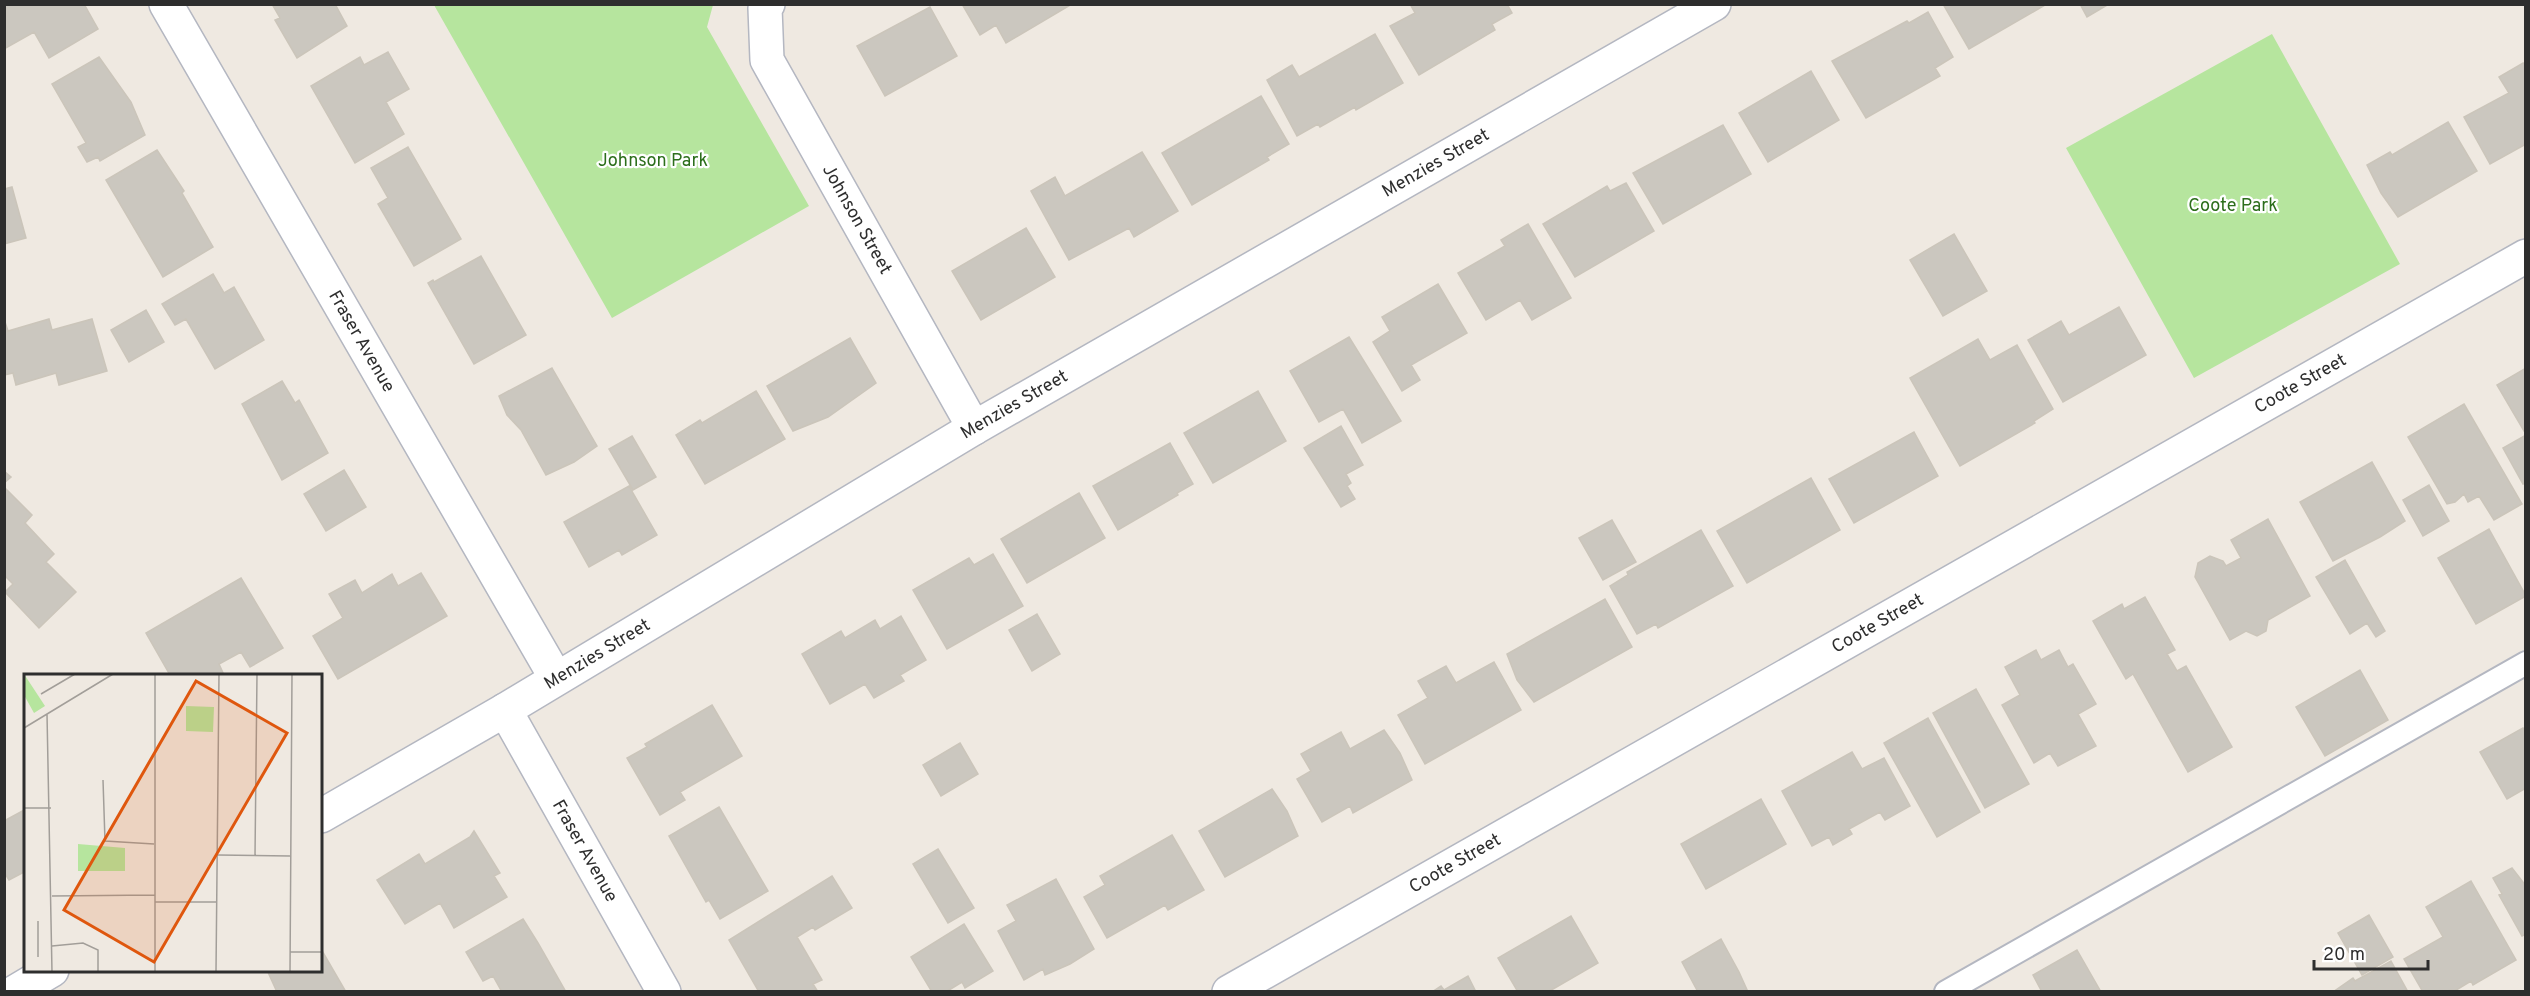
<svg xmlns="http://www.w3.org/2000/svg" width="2530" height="996" font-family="Overpass,sans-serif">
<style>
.green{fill:#b6e59e}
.building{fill:#cbc7bf;stroke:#cbc5ba;stroke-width:1.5}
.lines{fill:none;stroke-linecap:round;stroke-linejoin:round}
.service-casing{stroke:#b4b7c1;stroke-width:26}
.minor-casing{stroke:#b4b7c1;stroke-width:36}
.service{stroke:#fff;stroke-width:22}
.minor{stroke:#fff;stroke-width:33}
.labels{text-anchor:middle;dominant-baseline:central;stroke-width:4.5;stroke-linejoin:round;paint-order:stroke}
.park-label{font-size:18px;fill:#2c6e1b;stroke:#fff}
.street-label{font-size:18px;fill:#2e2e2e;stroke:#fff}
.inset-road{fill:none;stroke:#a29e99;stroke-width:1.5}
.view{fill:#df570e;fill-opacity:0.15;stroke:#df570e;stroke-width:3}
.inset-edge{fill:none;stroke:#2e2e2e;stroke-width:3}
</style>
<rect width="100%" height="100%" fill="#efe9e1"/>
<path class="green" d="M434 5H713L707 27 809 206 612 318Z
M2272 34 2400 264 2194 378 2066 148Z"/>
<path class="building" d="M4 4H84L98 29 49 58 34 32 4 49Z
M272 4H335L347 26 297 58 275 20 280 18Z
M962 4H1072L1006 43 996 25 980 35Z
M1410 4H1507L1512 13 1492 24 1495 30 1419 75 1390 26 1415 13Z
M1943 4H2045V5L1969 49Z
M2080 4H2109L2087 17Z
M930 7 957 56 885 96 857 46Z
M1928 12 1953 57 1935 68 1940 76 1866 118 1832 61 1907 21 1909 23Z
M1375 34 1403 83 1356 110 1355 107 1320 127 1318 124 1297 136 1267 80 1292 65 1299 77Z
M388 52 409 89 386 102 404 134 355 163 311 86 360 57 364 65Z
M99 57 131 102 145 135 100 161 98 157 87 162 78 147 86 143 52 84Z
M2523 63 2526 64V144L2490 164 2464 117 2509 93 2499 77Z
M1811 71 1839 120 1768 162 1739 113Z
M1261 96 1289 144 1267 157 1269 160 1192 205 1162 153Z
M2448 122 2477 171 2398 217 2381 193 2367 165 2390 152 2392 155Z
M1723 125 1751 174 1663 224 1633 173Z
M408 147 461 239 414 266 378 204 388 198 371 168Z
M157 150 184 191 182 193 213 247 163 277 106 180Z
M1142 152 1178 211 1134 237 1129 228 1069 260 1031 191 1055 177 1065 196Z
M1626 183 1654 231 1575 277 1543 224 1607 186 1610 191Z
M12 187 26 238 4 244V189Z
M1528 224 1571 298 1532 320 1520 300 1486 320 1458 273 1505 246 1501 240Z
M1026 228 1055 277 981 320 952 271Z
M1954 234 1987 291 1943 316 1910 260Z
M481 256 526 335 474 364 428 283 433 280 434 282Z
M213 274 224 293 234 287 264 340 215 369 186 319 175 325 162 304Z
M1438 284 1467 333 1411 365 1420 380 1402 391 1373 342 1390 331 1382 317Z
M2119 307 2146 355 2063 402 2028 340 2061 321 2069 335Z
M146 310 164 342 129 362 111 330Z
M4 319 8 331 49 319 52 330 92 319 107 371 59 385 56 373 16 385 13 373 4 375Z
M1349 337 1401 421 1362 443 1343 409 1319 422 1290 371Z
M850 338 876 383 828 417 793 431 767 386Z
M1978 339 1990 360 2017 345 2053 409 2034 421 2035 423 1960 466 1910 378Z
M552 368 597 446 574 462 546 475 521 430 507 415 499 396Z
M2526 368V430L2524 431 2497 385Z
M282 381 295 403 299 400 328 453 282 480 242 404Z
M756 391 785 439 705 484 676 435 700 420 702 423Z
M1258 391 1286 441 1213 483 1184 433Z
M2464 404 2522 504 2494 520 2479 496 2468 502 2464 494 2455 502 2447 504 2408 437Z
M1341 426 1363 465 1346 474 1351 483 1347 486 1355 499 1341 507 1304 448Z
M1914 432 1938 476 1854 523 1829 479Z
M2526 435V483L2523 484 2503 448Z
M632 436 656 477 633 490 609 449Z
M1170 443 1193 484 1177 493 1178 495 1118 530 1093 486Z
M2372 462 2405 521 2380 537 2333 561 2300 502Z
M344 470 366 507 326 531 304 494Z
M4 471 11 477 4 483Z
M1811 478 1840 530 1747 583 1717 531Z
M2429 485 2449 521 2423 536 2403 500Z
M629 486 657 535 622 555 619 550 589 567 564 522Z
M4 487 32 515 25 523 54 554 46 562 76 592 39 628 5 592 13 584 4 575Z
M1079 493 1105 538 1027 583 1001 539Z
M2268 519 2310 596 2268 620 2266 631 2257 636 2246 631 2230 640 2195 577 2198 563 2210 556 2223 561 2226 566 2241 558 2231 540Z
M1612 520 1636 562 1603 580 1579 538Z
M2489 529 2526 596 2476 624 2438 558Z
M1701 530 1733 586 1658 628 1656 624 1637 634 1610 586 1628 575 1627 572Z
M993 554 1023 606 947 649 913 590 969 558 974 565Z
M2345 560 2385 631 2376 637 2367 623 2350 634 2316 577Z
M421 573 447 616 338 679 313 636 343 618 329 594 355 580 362 593 392 574 398 586Z
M241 578 283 648 250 667 241 652 219 664 224 675H170L146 633Z
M2145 597 2175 650 2167 654 2177 671 2186 666 2232 747 2188 772 2133 674 2126 679 2093 621 2122 604 2124 609Z
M1605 599 1632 647 1534 702 1517 680 1507 654Z
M1037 614 1060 654 1032 671 1009 630Z
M901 616 926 660 900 675 904 681 874 698 865 684 830 704 802 654 841 631 845 638 875 620 880 629Z
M2036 650 2041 660 2059 650 2068 667 2073 664 2096 704 2078 714 2096 746 2058 766 2050 753 2034 763 2002 705 2020 695 2005 667Z
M1494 662 1521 710 1425 764 1398 715 1428 698 1418 681 1446 666 1456 683Z
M2360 670 2388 720 2325 756 2296 707Z
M1976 689 2029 784 1985 808 1933 713Z
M712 705 742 756 680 792 685 800 660 815 627 758 647 747 645 744Z
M1928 718 1980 812 1937 837 1884 743Z
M2523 728 2526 732V788L2507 799 2480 752Z
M1384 730 1400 753 1412 780 1353 813 1350 806 1322 822 1297 779 1311 771 1301 754 1341 732 1350 749Z
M960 743 978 774 941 796 923 765Z
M1852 752 1862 769 1884 758 1910 806 1885 820 1880 812 1849 829 1852 834 1833 845 1829 837 1812 846 1782 791Z
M1272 789 1287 811 1298 836 1225 877 1199 831Z
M1761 799 1786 844 1706 889 1681 844Z
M719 807 768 891 720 919 709 900 706 902 669 836Z
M26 809V871L9 880 4 872V821Z
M474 831 500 873 494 876 507 897 454 928 440 903 405 924 377 880 419 854 425 864 470 837Z
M1172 835 1204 890 1168 910 1165 905 1107 938 1084 897 1105 885 1100 876Z
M938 849 974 908 948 923 913 864Z
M2512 868 2526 886V934L2522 936 2499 895 2502 894 2493 878Z
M832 876 852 908 815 930 813 927 797 937 822 980 813 984 818 992H759L729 940Z
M1056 879 1094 949 1070 964 1045 975 1043 969 1024 980 998 931 1016 921 1007 905Z
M2471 881 2516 960 2473 985 2471 981 2453 992H2423L2404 959 2443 937 2426 907Z
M2369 915 2393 957 2362 975 2338 933Z
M1571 916 1598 963 1548 992H1518L1498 958Z
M523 919 538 943 566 992H502L493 976 483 981 466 952Z
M964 924 993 971 965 988 962 982 946 992H932L911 957Z
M1721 939 1739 972 1748 992H1698L1682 962Z
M321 949 346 992H277L267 970H321Z
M2077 950 2101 992H2042L2033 975Z
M2391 961 2408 992H2333L2353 978 2355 981Z
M1468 976 1476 992H1432L1441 986 1444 990Z"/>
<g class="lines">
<g class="service-casing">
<path id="service" d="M1946 992 2526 663"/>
</g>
<g class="minor-casing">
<g id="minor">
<path id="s1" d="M166 4 556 678"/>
<path id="s2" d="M768 4 765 8 767 60 974 428"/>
<path id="s3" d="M505 710 664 992"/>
<path id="s4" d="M321 816 505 710 974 428 1714 4"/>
<path d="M15 992 52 970"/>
<path id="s5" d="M1229 992 2526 256"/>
</g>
</g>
<use href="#service" class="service"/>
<use href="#minor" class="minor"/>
</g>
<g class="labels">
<g class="park-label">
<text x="653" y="161">Johnson Park</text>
<text x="2233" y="206">Coote Park</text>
</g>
<g class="street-label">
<text stroke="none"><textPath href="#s4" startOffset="1292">Menzies Street</textPath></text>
<text stroke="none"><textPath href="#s2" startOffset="240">Johnson Street</textPath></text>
<text stroke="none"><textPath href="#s1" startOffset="390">Fraser Avenue</textPath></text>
<text stroke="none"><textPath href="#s5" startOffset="1232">Coote Street</textPath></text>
<text stroke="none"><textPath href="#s4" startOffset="806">Menzies Street</textPath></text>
<text stroke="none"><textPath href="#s5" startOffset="746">Coote Street</textPath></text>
<text stroke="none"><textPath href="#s4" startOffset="320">Menzies Street</textPath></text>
<text stroke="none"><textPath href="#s3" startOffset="162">Fraser Avenue</textPath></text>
<text stroke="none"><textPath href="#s5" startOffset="260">Coote Street</textPath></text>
</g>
</g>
<g transform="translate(24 674)">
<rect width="298" height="298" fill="#efe9e1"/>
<path d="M0 0 21 32 10 39 0 21ZM162 32 190 33 189 58 162 57ZM54 170 101 174V197H54Z" fill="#b6e59e"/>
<path class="inset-road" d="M131 0V298M17 20 51 0M23 40 28 298M0 54 89 0M79 106 81 167 130 170M0 134H27M194 181 266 182M231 182 233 0M28 222 131 221M131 228H193M14 247V283M28 272 59 269 74 276V298M266 278H299M192 298 195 0M266 298 268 0"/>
<path class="view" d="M172 7 263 59 130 288 40 236Z"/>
<rect width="298" height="298" class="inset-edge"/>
</g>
<rect width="2530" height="996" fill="none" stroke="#2e2e2e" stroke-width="12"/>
<path d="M2314 960v9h114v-9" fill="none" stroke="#2e2e2e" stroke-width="3"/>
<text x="2323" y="960" font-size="18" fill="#2e2e2e" stroke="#ffffff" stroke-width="4.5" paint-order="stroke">20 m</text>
</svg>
